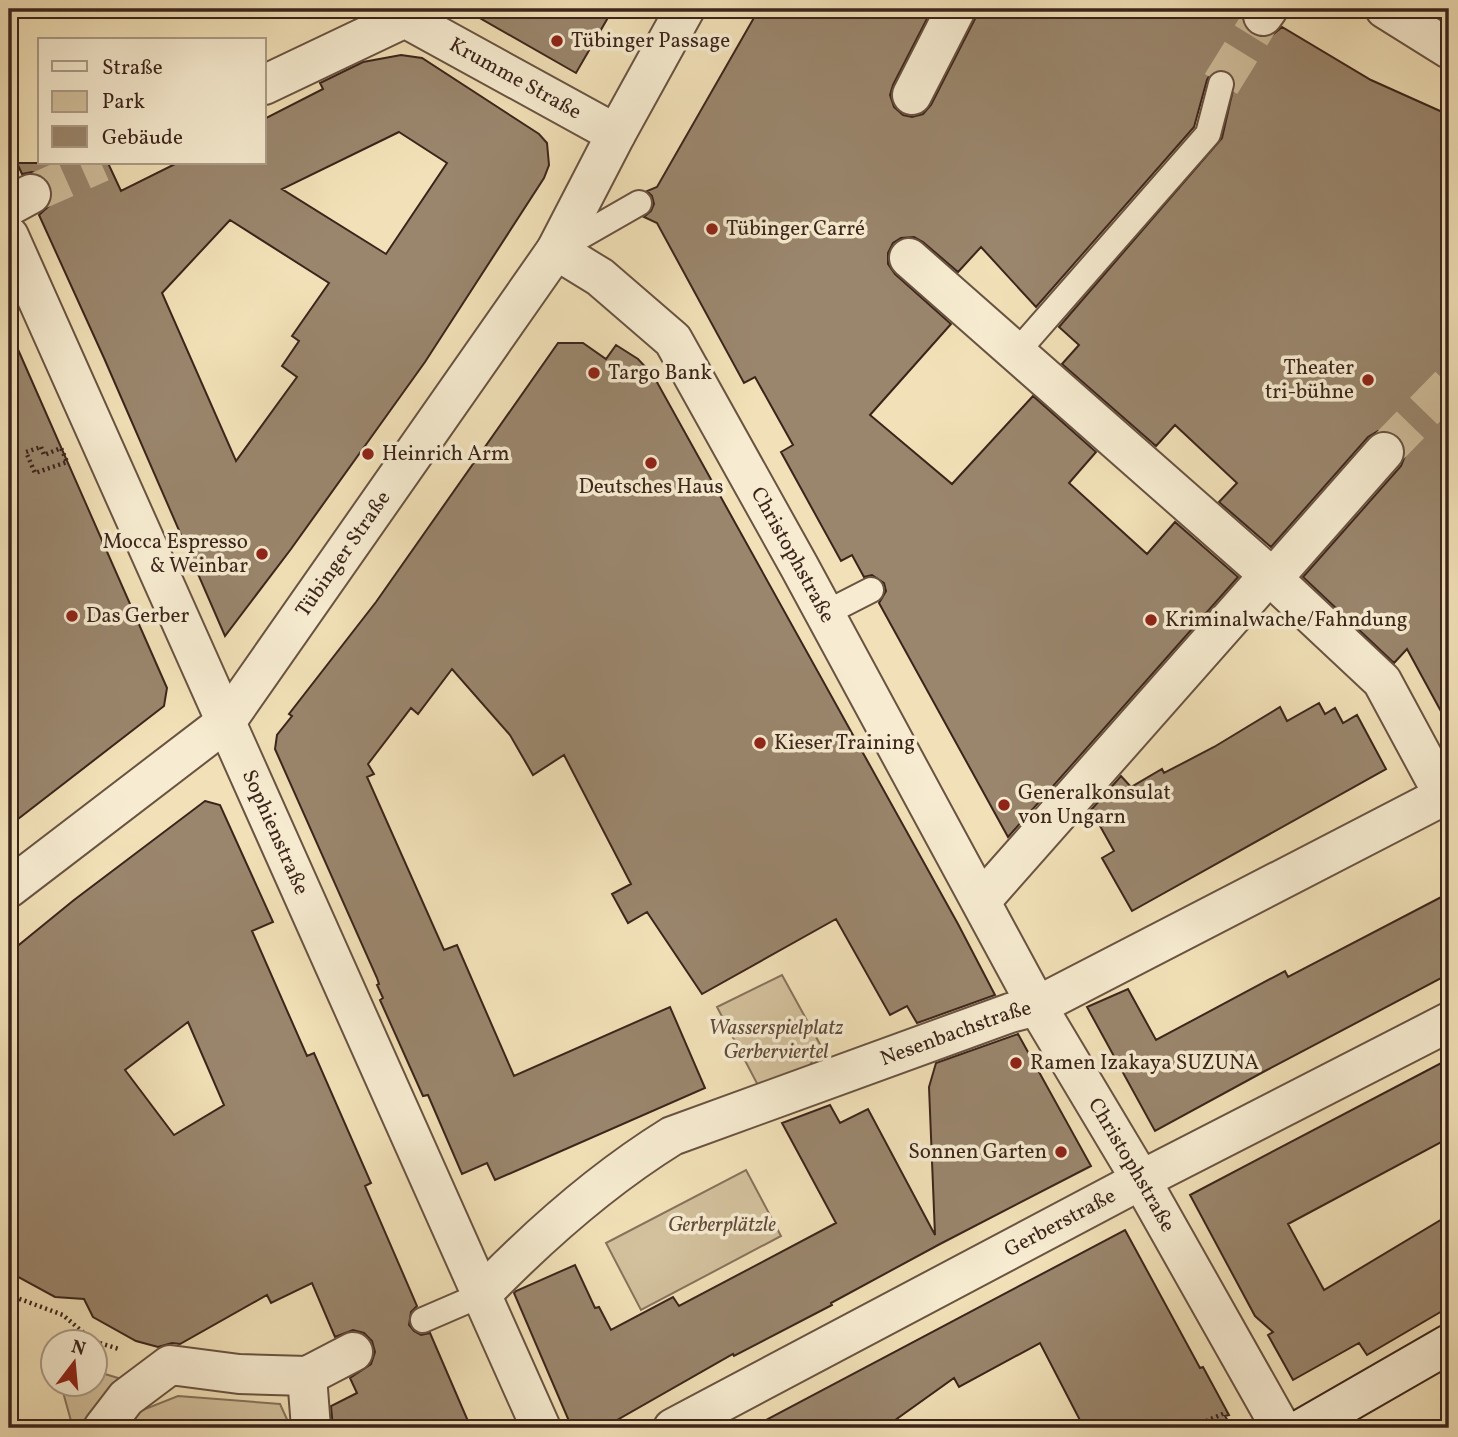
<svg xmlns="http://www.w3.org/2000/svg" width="1458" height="1437" font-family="Vollkorn,serif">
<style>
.green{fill:#d3c19d;stroke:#87725c;stroke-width:2}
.building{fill:#9a866d;stroke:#3b241b;stroke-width:2;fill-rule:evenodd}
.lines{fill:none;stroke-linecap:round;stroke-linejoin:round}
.street-tunnel{stroke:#cdbb99;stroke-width:38;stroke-dasharray:38 19;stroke-linecap:butt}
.lane-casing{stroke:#695342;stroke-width:28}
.street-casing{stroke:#695342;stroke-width:42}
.secondary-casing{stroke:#3b241b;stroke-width:42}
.path{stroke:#3b241b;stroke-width:4.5;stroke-dasharray:2 3.5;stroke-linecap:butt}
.lane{stroke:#f7ecd1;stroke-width:24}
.street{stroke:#f7ecd1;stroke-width:38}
.secondary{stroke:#f7ecd1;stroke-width:38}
.poi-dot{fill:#8f2418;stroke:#f7ecd1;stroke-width:2.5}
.labels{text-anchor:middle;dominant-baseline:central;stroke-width:7;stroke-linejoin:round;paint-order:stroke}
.poi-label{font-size:21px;fill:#3b241b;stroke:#f7ecd1;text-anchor:start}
.street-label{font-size:21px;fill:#3b241b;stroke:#f7ecd1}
.park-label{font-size:21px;font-style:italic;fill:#614b3c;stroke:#f7ecd1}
</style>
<rect width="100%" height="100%" fill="#f2e1b8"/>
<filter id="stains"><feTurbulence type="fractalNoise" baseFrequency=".00286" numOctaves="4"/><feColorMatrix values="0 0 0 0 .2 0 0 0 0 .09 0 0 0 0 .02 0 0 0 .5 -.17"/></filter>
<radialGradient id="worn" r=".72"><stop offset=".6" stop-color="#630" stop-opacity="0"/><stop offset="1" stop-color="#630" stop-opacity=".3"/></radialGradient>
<path class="green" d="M782 975 821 1046 806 1072 762 1093 717 1007Z
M746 1170 781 1236 641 1310 606 1243Z
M95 1371 128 1381 102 1405 84 1428H73L61 1385 94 1384Z
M178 1396 280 1404 291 1428H121L135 1413Z"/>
<path class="building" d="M464 9H613L576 73Z
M759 9H932L893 85 890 95 894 107 903 115 912 117 923 114 931 105 975 19 978 9H1243V24L1251 34 1260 38 1271 36 1282 27 1371 80 1449 115V726L1407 649 1394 663 1303 577 1401 466 1405 456V446L1399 436 1388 431H1378L1368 437 1271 547 1219 502 1237 483 1175 425 1156 446 1062 364 1079 345 1059 327 1222 138 1235 81 1231 73 1218 70 1211 73 1207 80 1194 127 1036 307 981 247 958 272 923 242 914 237 901 238 893 243 888 253V264L895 274 951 324 870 415 952 484 1033 396 1096 452 1069 483 1147 554 1175 522 1238 577 1008 837 879 603 886 591 884 583 872 575 864 577 852 555 841 561 781 452 793 445 755 377 744 383 657 223 644 217 651 211 654 204 652 196 647 191 657 187Z
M401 55 422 58 539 134 547 143 549 165 544 178 425 362 291 549 225 636 104 358 39 215 50 205 53 194 50 184 42 175 32 172 22 174 17 163H108L121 191 177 163H264V119L323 89 320 83 363 62ZM399 132 447 163 386 254 282 189ZM230 220 329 283 292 336 299 341 282 366 297 377 236 461 162 293Z
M9 329 167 688 164 706 9 826Z
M558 343H583L606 359 616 345 638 359 653 375 958 924 995 995 917 1023 907 1006 890 1015 836 919 702 994 647 912 628 923 612 894 631 884 564 755 533 775 510 735 452 669 418 714 411 708 368 764 374 774 367 777 444 950 457 945 514 1076 670 1007 705 1088 495 1180 487 1163 462 1174 428 1095 423 1096 380 1000 383 998 377 985 379 984 377 978 275 749 277 735 292 716 289 714 376 602Z
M1319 703 1325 714 1335 708 1343 723 1357 715 1386 769 1132 911 1102 858 1114 851 1091 810 1121 776 1131 787 1162 769 1164 773 1214 747 1280 707 1287 721Z
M205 801 220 805 273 922 252 931 307 1056 314 1053 371 1183 365 1186 417 1306 411 1312 409 1325 414 1331 421 1335 430 1333 471 1428H333L331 1406 357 1393 350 1378 371 1364 375 1352 372 1341 364 1333 353 1330 335 1337 312 1283 271 1303 267 1295 180 1344 172 1343 158 1347 136 1341 93 1317 84 1299 55 1297 9 1272V953L74 900ZM188 1022 224 1105 174 1135 125 1070Z
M1449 893V974L1265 1071 1155 1131 1087 1007 1128 989 1156 1040 1285 971 1288 977Z
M1018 1034 1091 1166 940 1244 831 1303 832 1305 734 1356 733 1354 603 1428H572L514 1293 516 1291 575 1265 595 1308 599 1307 611 1330 673 1297 679 1306 836 1223 782 1123 830 1105 840 1123 868 1109 935 1235 929 1087 936 1063Z
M1449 1059V1138L1288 1224 1324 1290 1449 1215V1307L1367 1355 1359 1343 1293 1380 1268 1335 1273 1332 1255 1316 1190 1195Z
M1125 1230 1200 1368 1203 1367 1229 1415 1225 1416 1232 1428H1084L1040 1343 959 1387 954 1378 884 1428H751Z"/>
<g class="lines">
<path class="street-tunnel" d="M1221 84 1263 16
M31 194 101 163
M1384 452 1449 385"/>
<g class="lane-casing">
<path id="lane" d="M557 250 639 203
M1016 353 1208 134 1221 84
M824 614 871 590
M423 1320 481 1295"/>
</g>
<g class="street-casing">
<g id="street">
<path d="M1385 9 1449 49"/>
<path d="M1263 16 1268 9"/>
<path id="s1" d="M264 85 405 18 616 134"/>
<path d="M912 95 956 9"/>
<path d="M9 206 31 194"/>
<path id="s2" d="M9 236 541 1428"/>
<path id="s3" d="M556 250 600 277 673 340 799 566 1037 1006 1141 1180 1281 1428"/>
<path d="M909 258 1269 575 1382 681 1444 796"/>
<path id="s4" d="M9 888 226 722 556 250 616 134 685 9"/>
<path d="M981 901 1269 575 1280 570 1384 452"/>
<path id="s5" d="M481 1295C539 1235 601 1180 672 1136L1010 1013 1037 1006 1449 793"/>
<path d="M307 1376 311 1428"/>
<path d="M103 1428 126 1398 170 1365 239 1374 307 1376 353 1352"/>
<path id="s6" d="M673 1428 1141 1180 1449 1022"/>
</g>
</g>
<g class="secondary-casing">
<path id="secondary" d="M1303 1428 1449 1344"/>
</g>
<path class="path" d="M41 447 44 455 61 448 67 462 35 473 26 452Z
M9 1295 63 1315 93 1341 119 1349
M1189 1428 1202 1423 1206 1428
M1198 1428 1202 1423 1227 1412"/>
<use href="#lane" class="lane"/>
<use href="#street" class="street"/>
<use href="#secondary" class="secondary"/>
</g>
<g class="poi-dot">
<circle cx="557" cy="41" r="7"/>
<circle cx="712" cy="229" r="7"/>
<circle cx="594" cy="373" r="7"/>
<circle cx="1368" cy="380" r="7"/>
<circle cx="368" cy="454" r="7"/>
<circle cx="651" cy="463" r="7"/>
<circle cx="262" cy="554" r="7"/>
<circle cx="72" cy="616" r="7"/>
<circle cx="1151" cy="620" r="7"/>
<circle cx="760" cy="743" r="7"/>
<circle cx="1004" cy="805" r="7"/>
<circle cx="1016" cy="1063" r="7"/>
<circle cx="1061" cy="1152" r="7"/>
</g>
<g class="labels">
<g class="poi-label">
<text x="571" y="41">Tübinger Passage</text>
<text x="726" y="229">Tübinger Carré</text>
<text x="1354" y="368" text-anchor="end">Theater<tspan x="1354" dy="24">tri-bühne</tspan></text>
<text x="608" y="373">Targo Bank</text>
<text x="382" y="454">Heinrich Arm</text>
<text x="651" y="487" text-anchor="middle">Deutsches Haus</text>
<text x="248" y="542" text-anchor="end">Mocca Espresso<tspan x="248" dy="24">&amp; Weinbar</tspan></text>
<text x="86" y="616">Das Gerber</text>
<text x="1165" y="620">Kriminalwache/Fahndung</text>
<text x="774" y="743">Kieser Training</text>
<text x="1018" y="793">Generalkonsulat<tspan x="1018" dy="24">von Ungarn</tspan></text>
<text x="1030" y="1063">Ramen Izakaya SUZUNA</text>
<text x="1047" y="1152" text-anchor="end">Sonnen Garten</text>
</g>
<g class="street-label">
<text stroke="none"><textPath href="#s1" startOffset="282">Krumme Straße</textPath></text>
<text stroke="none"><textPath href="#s4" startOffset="478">Tübinger Straße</textPath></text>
<text stroke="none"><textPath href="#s3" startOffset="394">Christophstraße</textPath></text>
<text stroke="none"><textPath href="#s2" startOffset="653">Sophienstraße</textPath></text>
<text stroke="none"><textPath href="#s5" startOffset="551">Nesenbachstraße</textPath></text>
<text stroke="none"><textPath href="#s3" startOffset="1092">Christophstraße</textPath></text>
<text stroke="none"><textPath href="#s6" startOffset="438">Gerberstraße</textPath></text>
</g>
<g class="park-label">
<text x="776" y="1028">Wasserspielplatz<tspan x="776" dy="24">Gerberviertel</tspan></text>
<text x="722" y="1225">Gerberplätzle</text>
</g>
</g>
<rect width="1458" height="1437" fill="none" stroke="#f2e1b8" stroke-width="35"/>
<rect x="10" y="10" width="1437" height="1416" fill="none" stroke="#3b241b" stroke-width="3.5"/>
<rect x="18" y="18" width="1423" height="1402" fill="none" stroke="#3b241b" stroke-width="2"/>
<rect x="38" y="38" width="228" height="126" fill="#f7ecd1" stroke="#ac9c88" stroke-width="2"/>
<rect x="52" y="61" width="35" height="10" fill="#f7ecd1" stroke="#ac9c88" stroke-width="2"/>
<text x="102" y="74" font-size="21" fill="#3b241b">Straße</text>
<rect x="52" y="91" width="35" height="21" fill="#d3c19d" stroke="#ac9c88" stroke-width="2"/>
<text x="102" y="108" font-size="21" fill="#3b241b">Park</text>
<rect x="52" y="126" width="35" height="21" fill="#9a866d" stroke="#ac9c88" stroke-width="2"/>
<text x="102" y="144" font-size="21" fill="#3b241b">Gebäude</text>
<g transform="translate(74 1363) rotate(16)"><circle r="33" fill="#f7ecd1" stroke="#ac9c88" stroke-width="2"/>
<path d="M0-5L12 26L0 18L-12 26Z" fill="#8f2418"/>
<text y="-10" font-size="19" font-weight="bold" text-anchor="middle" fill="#3b241b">N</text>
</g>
<rect width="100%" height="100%" filter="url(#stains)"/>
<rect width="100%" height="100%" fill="url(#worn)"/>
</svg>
